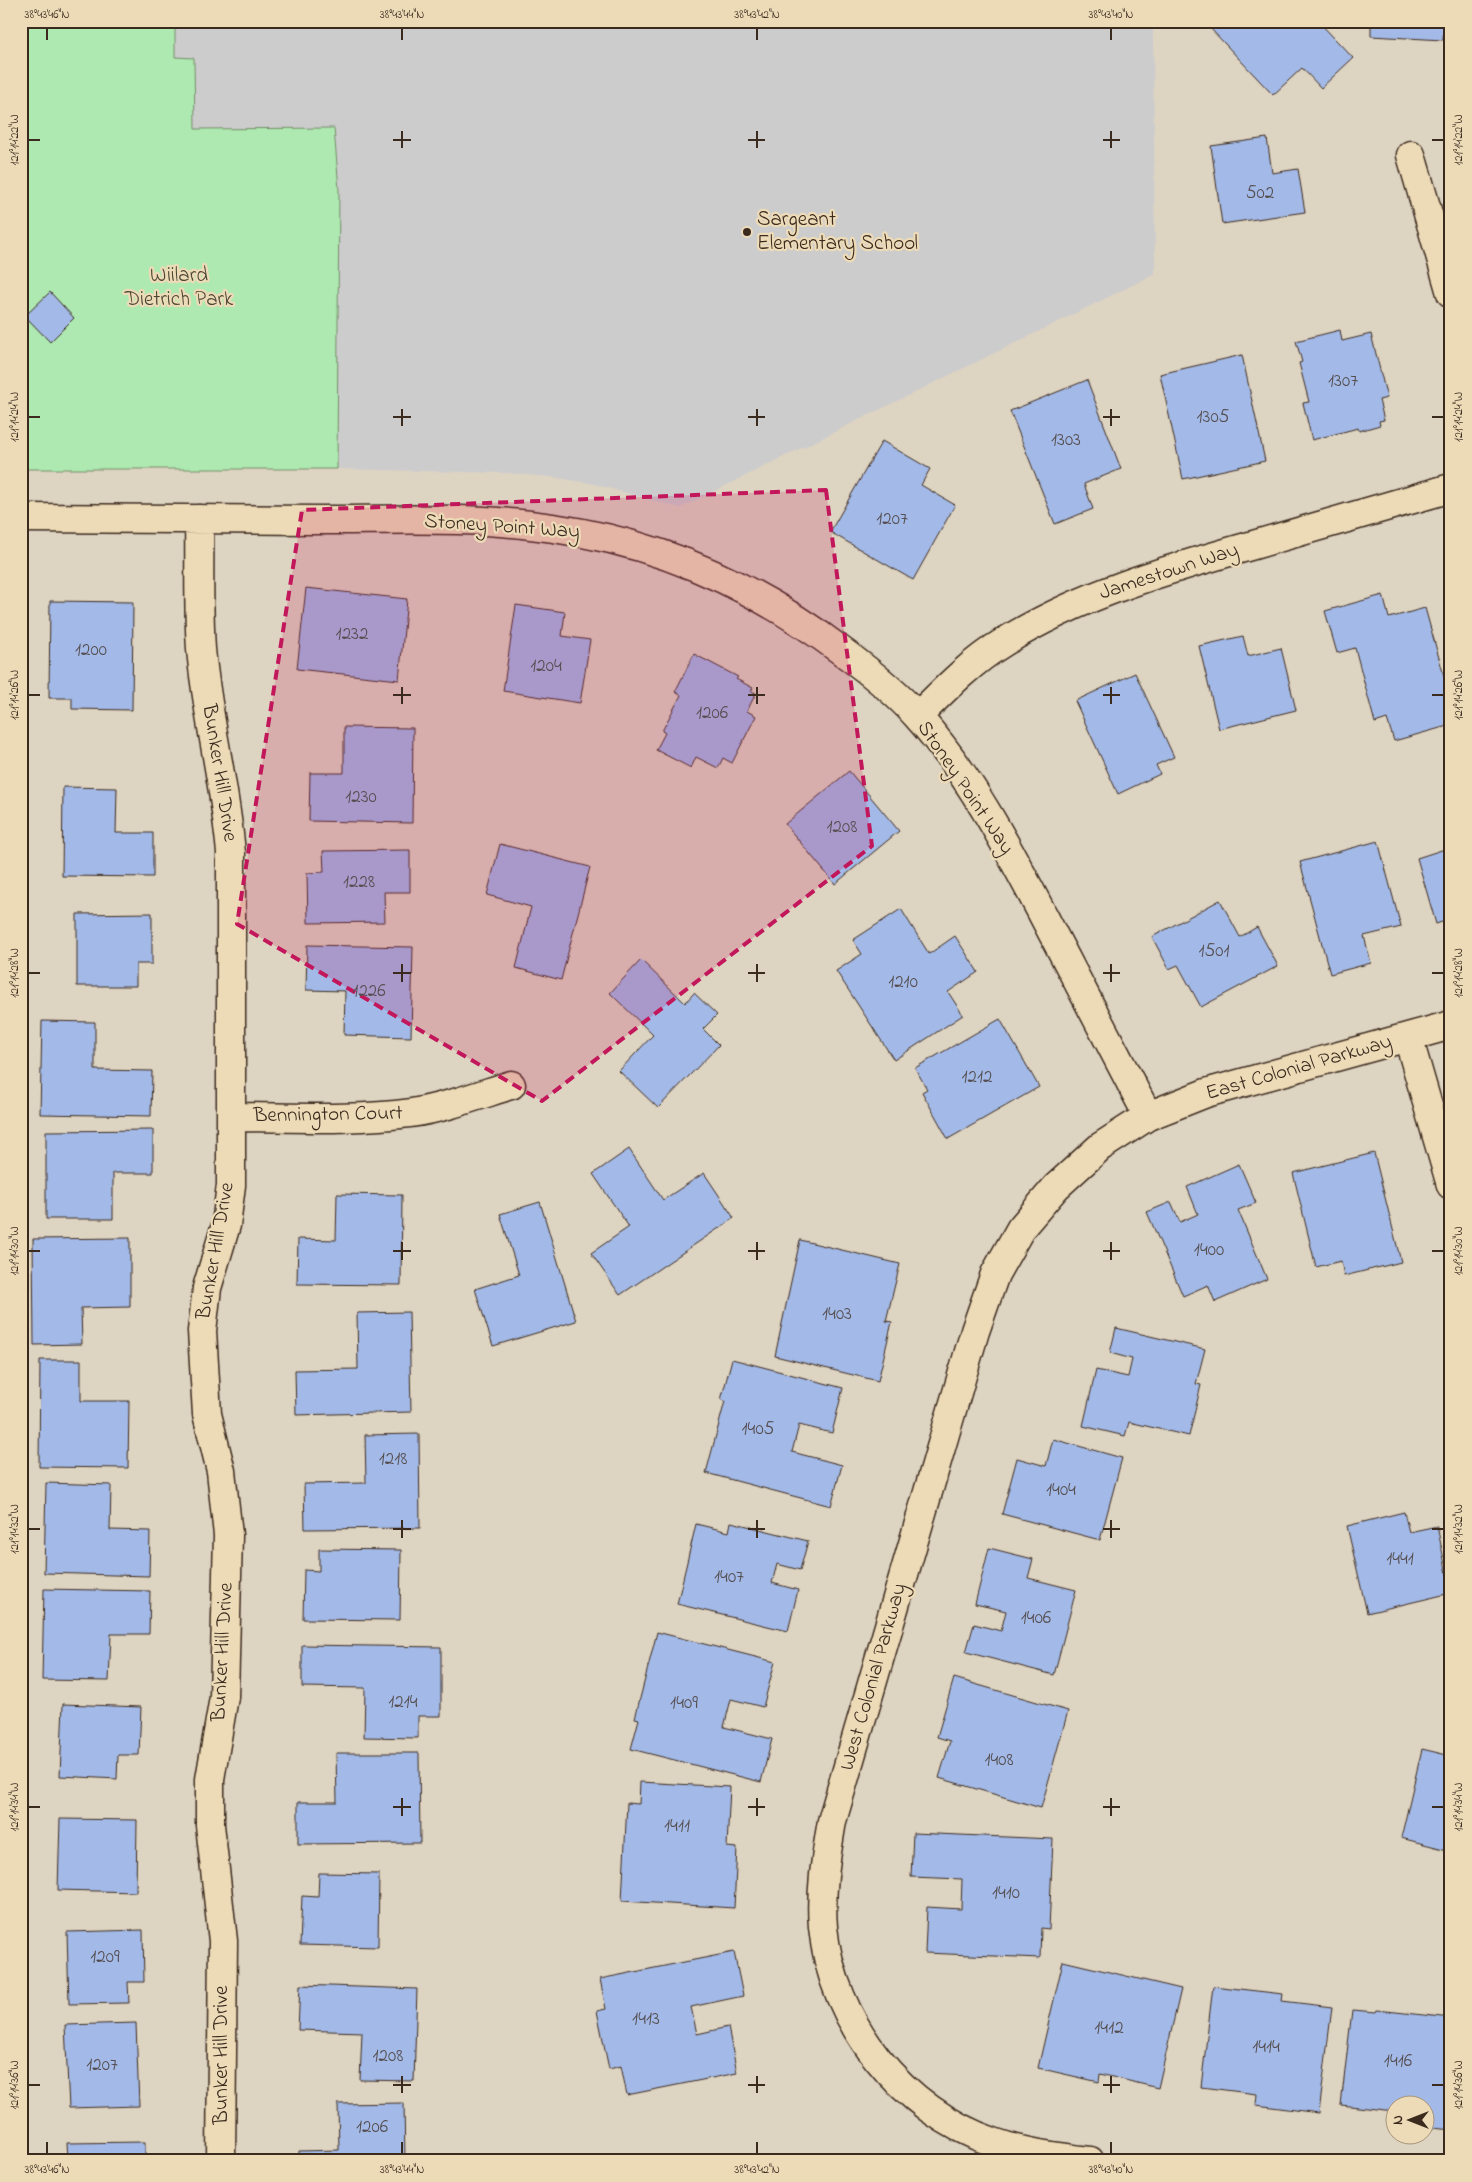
<svg xmlns="http://www.w3.org/2000/svg" width="1472" height="2182" font-family="'Indie Flower',sans-serif">
<style>
.built{fill:#cccccd}
.green{fill:#ade9b0;stroke:#748a67}
.building{fill:#a3bae8;stroke:#3b2a1e}
.lines{fill:none;stroke-linecap:round;stroke-linejoin:round}
.minor-casing{stroke:#3b2a1e;stroke-width:31}
.minor{stroke:#eddbb8;stroke-width:28}
.marked{fill:#c2185b;fill-opacity:0.2;stroke:#c2185b;stroke-width:4;stroke-dasharray:10 6;stroke-linejoin:round}
.ticks{fill:none;stroke:#3b2a1e;stroke-width:2}
.poi-dot{fill:#3b2a1e;stroke:#eddbb8;stroke-width:2}
.labels{text-anchor:middle;dominant-baseline:central;stroke-width:4.5;stroke-linejoin:round;paint-order:stroke}
.number-label{font-size:19px;fill:#554e50}
.poi-label{font-size:21px;fill:#3b2a1e;stroke:#eddbb8;text-anchor:start}
.park-label{font-size:21px;fill:#4c4734;stroke:#eddbb8}
.street-label{font-size:21px;fill:#3b2a1e;stroke:#eddbb8}
.neatline{fill:none;stroke:#3b2a1e;stroke-width:2}
.ticks-label{font-size:12px;text-anchor:middle;fill:#3b2a1e}
</style>
<rect width="100%" height="100%" fill="#ded4c2"/>
<filter id="ink" filterUnits="userSpaceOnUse"><feTurbulence type="fractalNoise" baseFrequency=".02" numOctaves="2"/><feDisplacementMap in="SourceGraphic" scale="10" xChannelSelector="R" yChannelSelector="G"/><feConvolveMatrix kernelMatrix="1 2 1 2 8 2 1 2 1" color-interpolation-filters="sRGB"/></filter>
<g filter="url(#ink)">
<path class="built" d="M175 21H1153L1155 274 680 508 594 484 558 478 507 473 337 469 339 190 334 128 195 129 194 58 175 57Z"/>
<path class="green" d="M21 21H175V57L194 58 195 129 334 128 339 190 337 469H21Z"/>
<path class="building" d="M1218 21H1318L1353 58 1321 88 1302 68 1273 95 1210 28Z
M1371 21H1444L1443 40 1371 36Z
M1267 138 1272 173 1298 169 1305 212 1222 224 1211 146Z
M50 292 74 318 50 342 25 316Z
M1340 330 1342 341 1371 334 1387 398 1379 400 1384 420 1379 421 1380 425 1359 431 1358 428 1312 440 1303 403 1309 402 1299 363 1302 362 1296 341Z
M1242 355 1265 461 1183 479 1160 374Z
M1087 380 1121 469 1084 484 1093 509 1055 524 1010 411Z
M882 441 930 469 921 485 955 505 913 580 830 532Z
M306 588 407 599 399 680 297 669Z
M1383 595 1389 618 1425 608 1451 701V725L1394 741 1387 719 1375 723 1355 648 1337 653 1325 611Z
M50 601 133 602 132 710 72 709V698H49Z
M516 605 565 612 562 636 590 640 580 703 503 691Z
M1243 636 1248 656 1281 648 1296 710 1219 729 1199 646Z
M694 654 738 677 736 679 753 688 751 691 756 693 747 711 756 716 732 763 723 758 718 768 696 757 691 768 656 750 665 733 662 731 681 695 675 692Z
M1135 673 1174 757 1156 765 1160 774 1118 794 1075 701Z
M344 727 413 728 412 823 309 821 310 773H344Z
M849 771 899 831 835 884 785 824Z
M63 787 117 788 116 833H153V877L62 876Z
M1378 841 1401 927 1364 936 1371 963 1330 974 1300 862Z
M500 844 590 867 561 980 516 968 531 907 487 895Z
M1451 847V919L1436 924 1417 858Z
M410 850V892H384L385 922 308 923 307 873 324 872 323 851Z
M1220 900 1240 937 1257 927 1278 966 1201 1007 1178 965 1169 969 1152 937Z
M901 909 929 954 955 936 978 972 948 992 963 1015 894 1060 836 971 862 954 853 940Z
M152 913V964H136V986H77V914Z
M307 945 413 947 411 1037 344 1035 345 991 306 990Z
M641 960 685 1003 694 993 717 1015 703 1029 719 1045 658 1108 619 1071 653 1035 610 993Z
M1000 1019 1039 1087 948 1139 922 1092 927 1089 915 1068Z
M42 1021 95 1022V1070L152 1071 151 1116 40 1114Z
M153 1130V1173H113V1219H46V1131Z
M629 1149 663 1200 704 1173 734 1218 620 1295 591 1253 629 1227 593 1174Z
M1374 1153 1401 1262 1344 1276 1341 1261 1316 1267 1293 1173Z
M1239 1164 1256 1203 1238 1210 1267 1279 1215 1302 1208 1285 1183 1296 1147 1212 1171 1202 1180 1222 1198 1214 1187 1187Z
M337 1194 402 1195 401 1285 297 1284 298 1239 336 1240Z
M540 1202 576 1321 493 1346 475 1289 519 1275 500 1214Z
M130 1238V1307L81 1308 82 1344 34 1345 33 1239Z
M800 1240 900 1264 886 1321 892 1322 878 1381 775 1356Z
M409 1312 411 1412 296 1415 295 1370 358 1369 357 1313Z
M1116 1328 1205 1349 1196 1384 1201 1385 1189 1436 1129 1422 1125 1436 1083 1426 1096 1370 1128 1377 1132 1359 1110 1353Z
M732 1359 843 1388 832 1433 799 1425 792 1452 842 1465 831 1506 706 1473 725 1401 721 1400Z
M40 1360H81V1401H129L128 1468 39 1467Z
M419 1434 420 1528 305 1529 304 1484 366 1483 365 1435Z
M1053 1439 1122 1458 1100 1540 1002 1514 1017 1458 1046 1466Z
M46 1483 111 1485 110 1530 150 1531 149 1576 44 1573Z
M1404 1512 1409 1532 1437 1526 1451 1593 1367 1613 1347 1526Z
M731 1522 808 1541 800 1570 777 1564 772 1583 798 1590 788 1631 677 1604 696 1524 729 1532Z
M989 1548 1033 1559 1028 1578 1076 1590 1054 1675 966 1652 974 1624 1001 1631 1006 1611 975 1604Z
M319 1549 401 1550 400 1620 303 1619 304 1570 319 1571Z
M44 1589 150 1591 149 1634H111L109 1681 42 1680Z
M657 1632 775 1662 763 1707 731 1699 724 1727 772 1739 761 1782 631 1749 639 1719 635 1718Z
M302 1645 441 1647V1716H418V1738L364 1737 365 1688 302 1687Z
M954 1678 1068 1711 1041 1808 939 1778 950 1741 937 1737Z
M63 1704 141 1707 139 1755H118L117 1779 60 1776Z
M1422 1749 1451 1756V1851L1401 1838Z
M336 1753H419L420 1843 298 1844V1802H337Z
M640 1782 730 1787 727 1847 737 1848 734 1908 622 1901 627 1803 639 1804Z
M60 1819 137 1820 136 1892 58 1890Z
M913 1833 1053 1839 1049 1929 1041 1928 1040 1958 925 1953 927 1907 961 1909 962 1879 911 1877Z
M319 1873 379 1874 378 1947 300 1945 302 1896 318 1897Z
M143 1930 144 1982H128L129 2003 69 2004 67 1932Z
M734 1952 743 1996 691 2007 697 2034 728 2027 737 2073 627 2095 621 2066 609 2069 597 2011 606 2009 600 1979Z
M1063 1961 1181 1989 1158 2088 1100 2074 1099 2082 1038 2068Z
M300 1985 417 1989 414 2081 360 2080 362 2032 298 2030Z
M1213 1986 1283 1994 1282 2001 1332 2007 1319 2113 1256 2105 1257 2094 1201 2087Z
M1352 2010 1376 2012 1377 2010 1451 2018V2130L1424 2127V2104H1394V2111L1341 2105Z
M136 2023 139 2106 69 2108 65 2025Z
M404 2103 405 2161H299V2151L339 2150 338 2104Z
M145 2142V2161H68L67 2143Z"/>
<g class="lines">
<g class="minor-casing">
<path id="minor" d="M1411 155 1451 293
M21 518C121 519 220 519 319 520 397 520 476 516 553 528 660 543 757 587 843 652 869 671 897 693 918 717 970 775 1007 846 1043 915 1078 982 1113 1049 1148 1116
M199 519C200 562 198 606 201 649 207 717 225 784 231 853V1185L226 1225 207 1288 202 1331 207 1414 221 1471 228 1535 224 1697 210 1779V1825L223 1941 221 2161
M918 716C945 689 971 662 1004 642 1080 595 1165 570 1250 546 1317 527 1384 507 1451 488
M1408 1037 1451 1185
M231 1117C290 1117 352 1121 411 1113 445 1108 479 1095 511 1085
M1090 2161C1058 2157 1023 2153 993 2142 903 2111 832 2023 823 1927 820 1891 826 1857 832 1821L975 1331 995 1274 1021 1228 1056 1187 1100 1147 1148 1116 1206 1093 1451 1025"/>
</g>
<use href="#minor" class="minor"/>
</g>
</g>
<path class="marked" d="M826 490 872 846 542 1101 237 924 302 510Z"/>
<path class="ticks" d="M47 28V40M402 28V40M757 28V40M1111 28V40M402 131V148M757 131V148M1111 131V148M28 140H40M393 140H411M748 140H765M1103 140H1120M1432 140H1444M402 409V426M757 409V426M1111 409V426M28 417H40M393 417H411M748 417H765M1103 417H1120M1432 417H1444M402 687V704M757 687V704M1111 687V704M28 695H40M393 695H411M748 695H765M1103 695H1120M1432 695H1444M402 964V982M757 964V982M1111 964V982M28 973H40M393 973H411M748 973H765M1103 973H1120M1432 973H1444M402 1242V1260M757 1242V1260M1111 1242V1260M28 1251H40M393 1251H411M748 1251H765M1103 1251H1120M1432 1251H1444M402 1520V1538M757 1520V1538M1111 1520V1538M28 1529H40M393 1529H411M748 1529H765M1103 1529H1120M1432 1529H1444M402 1798V1816M757 1798V1816M1111 1798V1816M28 1807H40M393 1807H411M748 1807H765M1103 1807H1120M1432 1807H1444M402 2076V2093M757 2076V2093M1111 2076V2093M28 2085H40M393 2085H411M748 2085H765M1103 2085H1120M1432 2085H1444M47 2142V2154M402 2142V2154M757 2142V2154M1111 2142V2154"/>
<circle class="poi-dot" cx="747" cy="232" r="5"/>
<g class="labels">
<g class="number-label">
<text x="1260" y="193">502</text>
<text x="1343" y="381">1307</text>
<text x="1213" y="417">1305</text>
<text x="1066" y="440">1303</text>
<text x="892" y="519">1207</text>
<text x="352" y="634">1232</text>
<text x="91" y="650">1200</text>
<text x="546" y="666">1204</text>
<text x="712" y="713">1206</text>
<text x="361" y="797">1230</text>
<text x="842" y="827">1208</text>
<text x="359" y="882">1228</text>
<text x="1214" y="951">1501</text>
<text x="903" y="982">1210</text>
<text x="369" y="991">1226</text>
<text x="977" y="1077">1212</text>
<text x="1209" y="1250">1400</text>
<text x="837" y="1314">1403</text>
<text x="758" y="1429">1405</text>
<text x="393" y="1459">1218</text>
<text x="1061" y="1490">1404</text>
<text x="1400" y="1559">1441</text>
<text x="729" y="1577">1407</text>
<text x="1036" y="1618">1406</text>
<text x="403" y="1702">1214</text>
<text x="684" y="1703">1409</text>
<text x="999" y="1760">1408</text>
<text x="677" y="1826">1411</text>
<text x="1006" y="1893">1410</text>
<text x="105" y="1957">1209</text>
<text x="646" y="2019">1413</text>
<text x="1109" y="2028">1412</text>
<text x="1266" y="2047">1414</text>
<text x="388" y="2056">1208</text>
<text x="1398" y="2061">1416</text>
<text x="102" y="2065">1207</text>
<text x="372" y="2127">1206</text>
</g>
<g class="poi-label">
<text x="757" y="220">Sargeant<tspan x="757" dy="24">Elementary School</tspan></text>
</g>
<g class="park-label">
<text x="179" y="276">Wiilard<tspan x="179" dy="24">Dietrich Park</tspan></text>
</g>
<g class="street-label">
<text transform="translate(502 527) rotate(4)">Stoney Point Way</text>
<text transform="translate(1169 572) rotate(-18)">Jamestown Way</text>
<text transform="translate(219 773) rotate(81)">Bunker Hill Drive</text>
<text transform="translate(965 788) rotate(56)">Stoney Point Way</text>
<text transform="translate(1299 1068) rotate(-16)">East Colonial Parkway</text>
<text transform="translate(328 1115) rotate(-1)">Bennington Court</text>
<text transform="translate(216 1251) rotate(-80)">Bunker Hill Drive</text>
<text transform="translate(223 1652) rotate(-87)">Bunker Hill Drive</text>
<text transform="translate(874 1677) rotate(-74)">West Colonial Parkway</text>
<text transform="translate(222 2055) rotate(-90)">Bunker Hill Drive</text>
</g>
</g>
<rect width="1472" height="2182" fill="none" stroke="#eddbb8" stroke-width="55"/>
<g transform="translate(1410 2120) rotate(270)"><circle r="24" fill="#eddbb8" stroke="#a6947a"/>
<path d="M0-4L9 19L0 12L-9 19Z" fill="#3b2a1e"/>
<text y="-8" font-size="14" font-weight="bold" text-anchor="middle" fill="#3b2a1e">N</text>
</g>
<rect x="28" y="28" width="1416" height="2126" class="neatline"/>
<g class="ticks-label">
<text x="47" y="18">38°43'46"N</text>
<text x="402" y="18">38°43'44"N</text>
<text x="757" y="18">38°43'42"N</text>
<text x="1111" y="18">38°43'40"N</text>
<text transform="translate(1458 140) rotate(-90)" y="4">121°14'22"W</text>
<text transform="translate(14 140) rotate(-90)" y="4">121°14'22"W</text>
<text transform="translate(1458 417) rotate(-90)" y="4">121°14'24"W</text>
<text transform="translate(14 417) rotate(-90)" y="4">121°14'24"W</text>
<text transform="translate(1458 695) rotate(-90)" y="4">121°14'26"W</text>
<text transform="translate(14 695) rotate(-90)" y="4">121°14'26"W</text>
<text transform="translate(1458 973) rotate(-90)" y="4">121°14'28"W</text>
<text transform="translate(14 973) rotate(-90)" y="4">121°14'28"W</text>
<text transform="translate(1458 1251) rotate(-90)" y="4">121°14'30"W</text>
<text transform="translate(14 1251) rotate(-90)" y="4">121°14'30"W</text>
<text transform="translate(1458 1529) rotate(-90)" y="4">121°14'32"W</text>
<text transform="translate(14 1529) rotate(-90)" y="4">121°14'32"W</text>
<text transform="translate(1458 1807) rotate(-90)" y="4">121°14'34"W</text>
<text transform="translate(14 1807) rotate(-90)" y="4">121°14'34"W</text>
<text transform="translate(1458 2085) rotate(-90)" y="4">121°14'36"W</text>
<text transform="translate(14 2085) rotate(-90)" y="4">121°14'36"W</text>
<text x="47" y="2173">38°43'46"N</text>
<text x="402" y="2173">38°43'44"N</text>
<text x="757" y="2173">38°43'42"N</text>
<text x="1111" y="2173">38°43'40"N</text>
</g>
</svg>
